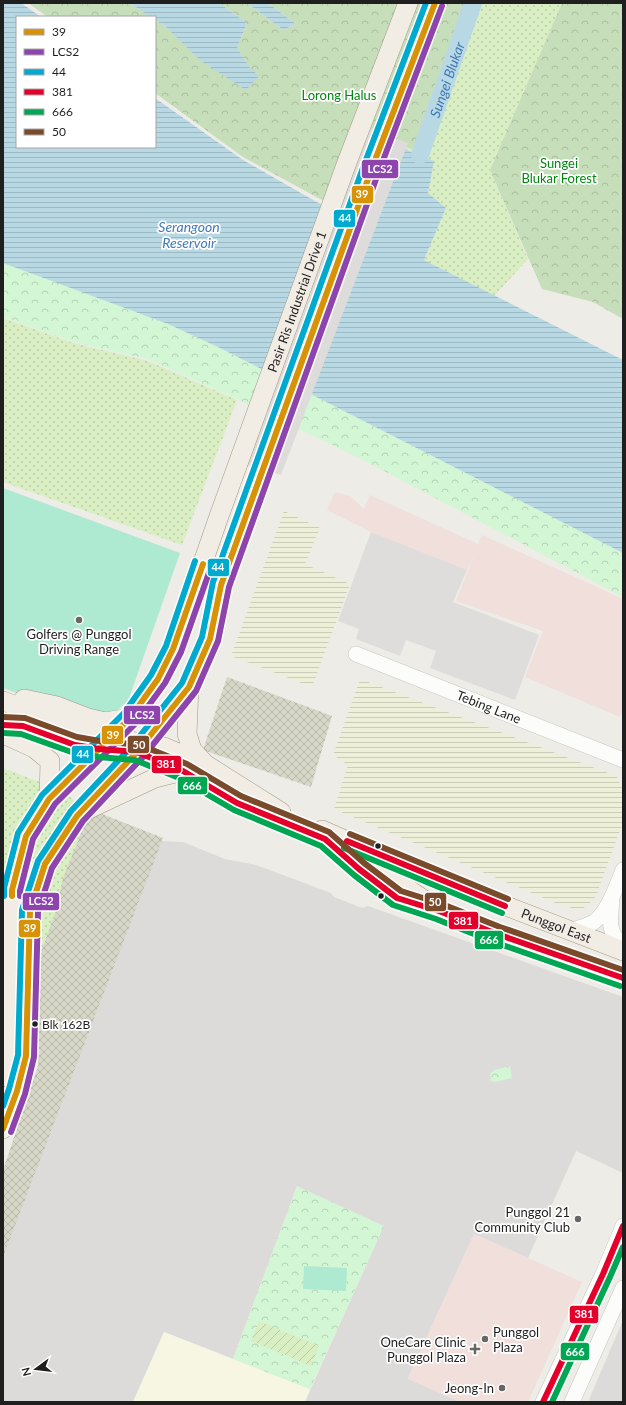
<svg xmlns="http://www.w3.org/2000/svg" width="626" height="1405" font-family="Lato,sans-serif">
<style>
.residential{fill:#dcdbd9}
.commercial{fill:#f0dfdb}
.education{fill:#f6f6e2}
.construction{fill:url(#construction-cross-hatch)}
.farmland{fill:url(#farmland-rules)}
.grass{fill:url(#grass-dots)}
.forest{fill:url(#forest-crowns)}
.park{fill:url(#park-crowns)}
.garden{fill:url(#garden-furrows)}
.pitch{fill:#aee9d2}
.parking{fill:#dedddb}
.water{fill:url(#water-rules)}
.pier{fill:#dddcda}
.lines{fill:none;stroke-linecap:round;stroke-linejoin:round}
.river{stroke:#b8d9e4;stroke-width:18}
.minor-casing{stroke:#c6c6c3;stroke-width:16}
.major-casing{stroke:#a39a83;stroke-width:20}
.minor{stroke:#fcfcfb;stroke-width:15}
.major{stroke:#f1ece4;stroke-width:19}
.bus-1-casing{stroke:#fff;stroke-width:9}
.bus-2-casing{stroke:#fff;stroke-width:9}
.bus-3-casing{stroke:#fff;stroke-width:9}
.bus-4-casing{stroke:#fff;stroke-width:9}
.bus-5-casing{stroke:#fff;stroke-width:9}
.bus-6-casing{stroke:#fff;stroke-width:9}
.bus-1{stroke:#d79205;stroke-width:6}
.bus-2{stroke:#8e44ad;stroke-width:6}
.bus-3{stroke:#00a9ce;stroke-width:6}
.bus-4{stroke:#e4002b;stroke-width:6}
.bus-5{stroke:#00a651;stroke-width:6}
.bus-6{stroke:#7a4b2a;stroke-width:6}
.poi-dot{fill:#676765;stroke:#fff;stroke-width:1.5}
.bus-dot{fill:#1f1f1f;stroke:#fff;stroke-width:1.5}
.labels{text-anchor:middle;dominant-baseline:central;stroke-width:3.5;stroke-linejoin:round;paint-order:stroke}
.bus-label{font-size:12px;fill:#1f1f1f;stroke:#fff;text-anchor:start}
.park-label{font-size:13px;fill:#028811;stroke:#fff}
.street-label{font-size:13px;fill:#1f1f1f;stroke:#fff}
.poi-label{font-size:13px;fill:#1f1f1f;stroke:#fff;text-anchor:end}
.water-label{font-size:14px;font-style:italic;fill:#4279b7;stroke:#fff}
.line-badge{stroke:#fff;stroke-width:1.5}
.badge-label{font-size:11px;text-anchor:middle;font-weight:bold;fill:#fff}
</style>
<defs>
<pattern id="construction-cross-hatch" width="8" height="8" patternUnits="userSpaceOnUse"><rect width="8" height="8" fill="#d7d7c8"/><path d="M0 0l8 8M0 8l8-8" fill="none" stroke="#b8b8ab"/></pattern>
<pattern id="farmland-rules" width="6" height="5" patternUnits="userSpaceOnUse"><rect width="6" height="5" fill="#edefd9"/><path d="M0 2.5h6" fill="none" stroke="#cbccba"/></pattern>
<pattern id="grass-dots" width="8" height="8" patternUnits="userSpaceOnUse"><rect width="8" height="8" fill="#d9eec3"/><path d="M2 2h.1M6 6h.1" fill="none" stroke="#bacca7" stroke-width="1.8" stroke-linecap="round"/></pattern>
<pattern id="forest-crowns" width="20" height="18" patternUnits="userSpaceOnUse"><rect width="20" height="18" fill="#c6deba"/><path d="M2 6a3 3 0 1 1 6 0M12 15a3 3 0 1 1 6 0" fill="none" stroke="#aabe9f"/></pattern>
<pattern id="park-crowns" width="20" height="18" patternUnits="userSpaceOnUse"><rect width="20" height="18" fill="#d3f6d4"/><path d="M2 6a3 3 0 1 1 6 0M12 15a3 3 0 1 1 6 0" fill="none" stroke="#b5d2b6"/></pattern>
<pattern id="garden-furrows" width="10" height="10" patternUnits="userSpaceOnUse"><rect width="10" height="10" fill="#d9eec3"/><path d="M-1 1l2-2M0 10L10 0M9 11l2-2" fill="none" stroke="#bacca7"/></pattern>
<pattern id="water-rules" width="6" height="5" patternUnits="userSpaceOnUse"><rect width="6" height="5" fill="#b8d9e4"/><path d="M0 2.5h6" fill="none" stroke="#9ebac3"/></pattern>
</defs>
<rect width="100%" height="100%" fill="#edece7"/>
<path class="residential" d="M162 841 183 842 225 859 256 865 331 893 334 897 362 908 368 906 623 997V1173L576 1151 528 1258 474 1234 408 1378 460 1402H305L377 1241 297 1186 233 1359 164 1332 133 1402H3V1224L149 849Z
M623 1320V1402H588Z"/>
<path class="commercial" d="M335 492 350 496 364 509 370 495 478 544 482 535 623 599V711L620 717 525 677 543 631 456 601 475 553 467 570 371 532 327 510Z
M474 1234 582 1282 528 1402H460L408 1379Z"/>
<path class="education" d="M164 1332 310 1389 305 1402H133Z"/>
<path class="construction" d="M227 677 332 716 311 787 203 750Z
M3 775 163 838 3 1257V1170L38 1066 40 989 3 976Z"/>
<path class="farmland" d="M284 511 320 528 305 564 350 584 312 687 231 656Z
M360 679 616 776 623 789V822L596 896 587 906 579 910 558 904 334 809 348 765 333 755Z"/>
<path class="grass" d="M442 3H562L490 170 528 259 494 296 424 260 446 208 428 193 433 161 405 149Z
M3 318 73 343 148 361 237 400 182 545 3 482Z
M3 768 58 789 73 799 82 816 80 836 63 878 57 908 22 1004 3 997Z"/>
<path class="forest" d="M28 3H130L150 17H48Z
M219 3H247L283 30 296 24 268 3H465L415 151 403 145 366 224 243 157 155 93V20L166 27 250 68 237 48 247 23Z
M562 3H623V319L593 302 542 289 490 170Z"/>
<path class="park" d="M3 263 168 324 220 348 623 553V597L367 462 237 399 148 359 73 342 3 317Z
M510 1066 512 1078 495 1082 491 1081 490 1074 494 1070Z
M297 1186 384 1226 310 1389 233 1359Z"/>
<path class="garden" d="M259 1321 319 1346 311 1366 251 1341Z"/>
<path class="pitch" d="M3 488 180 553 128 701 109 717 90 720 3 688Z
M304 1266 347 1268 346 1291 303 1289Z"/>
<path class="parking" d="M371 532 467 570 453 602 539 635 515 700 430 668 436 651 406 640 400 656 356 639 359 629 338 621Z"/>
<path class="water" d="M3 3H21L41 17H17V147H155V98L243 160 315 201 367 228 405 149 434 161 428 193 446 208 424 260 623 360V553L220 348 168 324 3 263Z
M130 3H219L247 23 237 48 250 68 259 76 246 90 201 61 166 27 155 20V17H150Z
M247 3H268L296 24 283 30Z"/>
<path class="pier" d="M357 123 408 143 281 475 235 462Z"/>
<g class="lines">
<path class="river" id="s1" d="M420 155 473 3"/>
<g class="minor-casing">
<g id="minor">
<path id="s2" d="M356 654 623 760"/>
<path d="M612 900C610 924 607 928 623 949"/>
<path d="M570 931C578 928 587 926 594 922 608 912 617 885 623 870"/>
<path d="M543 1402 603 1274 623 1226"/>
<path d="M572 1402 623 1288"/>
</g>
</g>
<g class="major-casing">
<g id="major">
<path d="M189 687 187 734 192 750 205 764"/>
<path d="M24 699 57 706 88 718 105 722 130 718"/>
<path d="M3 701 87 733 164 747 208 766 281 812"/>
<path d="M3 725 23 726 75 745 99 749 137 752 183 771 237 803 325 839 359 869 397 898 439 911 497 934 623 978"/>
<path d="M3 734 34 748 50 761 49 799"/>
<path d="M89 809 155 778 183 771"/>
<path id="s3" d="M322 830 398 863 493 901 623 951"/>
<path d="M362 857 427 902"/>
<path id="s4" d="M3 1077 9 1051 12 890 26 836 49 799 130 718 158 679 173 649 218 519 346 165 408 3"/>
<path d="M3 1129 17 1091 26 1056 30 911 45 864 77 816 137 752 189 687 210 639 221 585 372 168 435 3"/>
</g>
</g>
<use href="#minor" class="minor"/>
<use href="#major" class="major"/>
<g class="bus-1-casing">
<path id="bus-1" d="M12 896V890L26 836 49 799 130 718 158 679 173 649 203 564
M3 1129 17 1091 26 1056 30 911 45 864 77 816 137 752 189 687 210 639 221 585 372 168 435 3"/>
</g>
<g class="bus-2-casing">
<path id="bus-2" d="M20 896V891L33 839 55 804 136 723 165 683 181 652 211 567
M11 1132 25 1094 34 1057 38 912 52 868 83 821 143 757 196 691 218 641 229 587 379 171 442 6"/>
</g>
<g class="bus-3-casing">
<path id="bus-3" d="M4 896V888L18 833 42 795 124 713 151 675 166 646 195 561
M3 1106 9 1089 18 1055 22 910 38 861 71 811 131 747 182 683 202 637 213 582 364 165 426 3"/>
</g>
<g class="bus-4-casing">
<path id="bus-4" d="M3 725 23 726 75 745 99 749 137 752 183 771 237 803 325 839 359 869 397 898 439 911 497 934 623 978
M347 841 505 906
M543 1402 603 1274 623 1226"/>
</g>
<g class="bus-5-casing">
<path id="bus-5" d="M3 733 21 734 74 753 98 757 135 760 179 778 234 810 321 846 354 875 393 905 436 919 494 942 620 986
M344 848 502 913
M552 1402 610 1277 623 1247"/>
</g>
<g class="bus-6-casing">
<path id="bus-6" d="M3 717 25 718 77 737 100 741 140 745 187 764 241 796 329 832 364 863 401 891 442 904 500 927 623 970
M350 834 508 899"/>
</g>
<use href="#bus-1" class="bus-1"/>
<use href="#bus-2" class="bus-2"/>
<use href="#bus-3" class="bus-3"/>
<use href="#bus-4" class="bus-4"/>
<use href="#bus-5" class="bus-5"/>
<use href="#bus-6" class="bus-6"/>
</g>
<g class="poi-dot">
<circle cx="79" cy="620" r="4"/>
<circle cx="578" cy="1219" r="4"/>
<circle cx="485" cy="1339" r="4"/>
<path d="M473 1343h4v4h4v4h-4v4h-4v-4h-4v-4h4z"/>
<circle cx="502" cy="1388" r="4"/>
</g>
<g class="bus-dot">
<circle cx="378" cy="846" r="3.5"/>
<circle cx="381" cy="896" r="3.5"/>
<circle cx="35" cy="1024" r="3.5"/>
</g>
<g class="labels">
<g class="bus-label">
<text x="42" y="1024">Blk 162B</text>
</g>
<g class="park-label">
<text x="339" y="95">Lorong Halus</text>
<text x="559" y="163">Sungei<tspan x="559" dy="15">Blukar Forest</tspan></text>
</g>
<g class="street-label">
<text stroke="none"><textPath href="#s4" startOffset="852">Pasir Ris Industrial Drive 1</textPath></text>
<text stroke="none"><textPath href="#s2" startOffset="143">Tebing Lane</textPath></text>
<text stroke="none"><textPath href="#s3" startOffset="253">Punggol East</textPath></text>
</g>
<g class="poi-label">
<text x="79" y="634" text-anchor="middle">Golfers @ Punggol<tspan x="79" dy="15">Driving Range</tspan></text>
<text x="570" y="1212">Punggol 21<tspan x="570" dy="15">Community Club</tspan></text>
<text x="493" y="1332" text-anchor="start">Punggol<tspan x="493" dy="15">Plaza</tspan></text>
<text x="466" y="1342">OneCare Clinic<tspan x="466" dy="15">Punggol Plaza</tspan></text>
<text x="494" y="1388">Jeong-In</text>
</g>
<g class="water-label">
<text stroke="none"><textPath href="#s1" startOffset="80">Sungei Blukar</textPath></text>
<text x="189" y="226">Serangoon<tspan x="189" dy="16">Reservoir</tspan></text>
</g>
</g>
<g class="line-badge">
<rect x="361" y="159" width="38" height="20" rx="4" fill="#8e44ad"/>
<rect x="351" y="185" width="23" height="19" rx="4" fill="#d79205"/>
<rect x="333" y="209" width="23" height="19" rx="4" fill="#00a9ce"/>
<rect x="207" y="558" width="23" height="19" rx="4" fill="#00a9ce"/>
<rect x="123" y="705" width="38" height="20" rx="4" fill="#8e44ad"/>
<rect x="101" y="725" width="23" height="20" rx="4" fill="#d79205"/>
<rect x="127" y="735" width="23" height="19" rx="4" fill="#7a4b2a"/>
<rect x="71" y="745" width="23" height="19" rx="4" fill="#00a9ce"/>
<rect x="151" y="755" width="31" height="19" rx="4" fill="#e4002b"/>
<rect x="177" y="776" width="31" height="19" rx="4" fill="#00a651"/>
<rect x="22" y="892" width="38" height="19" rx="4" fill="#8e44ad"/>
<rect x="424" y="892" width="23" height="20" rx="4" fill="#7a4b2a"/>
<rect x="448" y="911" width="31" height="19" rx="4" fill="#e4002b"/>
<rect x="18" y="919" width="23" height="19" rx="4" fill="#d79205"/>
<rect x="474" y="930" width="30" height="20" rx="4" fill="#00a651"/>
<rect x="569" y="1305" width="30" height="19" rx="4" fill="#e4002b"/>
<rect x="560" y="1342" width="30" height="19" rx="4" fill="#00a651"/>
</g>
<g class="badge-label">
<text x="380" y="173">LCS2</text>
<text x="362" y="198">39</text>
<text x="345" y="222">44</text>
<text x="218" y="571">44</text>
<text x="142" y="719">LCS2</text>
<text x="113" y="739">39</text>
<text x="139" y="749">50</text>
<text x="83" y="758">44</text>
<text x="166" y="768">381</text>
<text x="192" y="790">666</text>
<text x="41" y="905">LCS2</text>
<text x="435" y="906">50</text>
<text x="463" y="925">381</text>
<text x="30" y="932">39</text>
<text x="489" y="944">666</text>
<text x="584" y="1318">381</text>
<text x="575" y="1356">666</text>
</g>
<rect width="626" height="1405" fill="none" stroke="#1f1f1f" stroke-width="8"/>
<rect x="16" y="16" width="140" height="132" fill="#ffffff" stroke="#a5a5a5"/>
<rect x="24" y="29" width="20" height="6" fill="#d79205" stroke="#a5a5a5"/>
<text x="52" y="36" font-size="12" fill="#1f1f1f">39</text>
<rect x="24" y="49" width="20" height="6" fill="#8e44ad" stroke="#a5a5a5"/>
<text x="52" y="56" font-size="12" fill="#1f1f1f">LCS2</text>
<rect x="24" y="69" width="20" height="6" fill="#00a9ce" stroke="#a5a5a5"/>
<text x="52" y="76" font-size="12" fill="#1f1f1f">44</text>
<rect x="24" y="89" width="20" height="6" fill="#e4002b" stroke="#a5a5a5"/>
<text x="52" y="96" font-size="12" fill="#1f1f1f">381</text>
<rect x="24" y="109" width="20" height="6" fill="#00a651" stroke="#a5a5a5"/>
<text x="52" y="116" font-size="12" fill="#1f1f1f">666</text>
<rect x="24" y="129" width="20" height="6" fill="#7a4b2a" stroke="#a5a5a5"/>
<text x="52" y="136" font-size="12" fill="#1f1f1f">50</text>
<g transform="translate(36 1369) rotate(255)" stroke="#ffffff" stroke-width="3" paint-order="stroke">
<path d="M0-3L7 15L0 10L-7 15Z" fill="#1f1f1f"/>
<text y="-6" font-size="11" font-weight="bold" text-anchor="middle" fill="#1f1f1f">N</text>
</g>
</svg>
